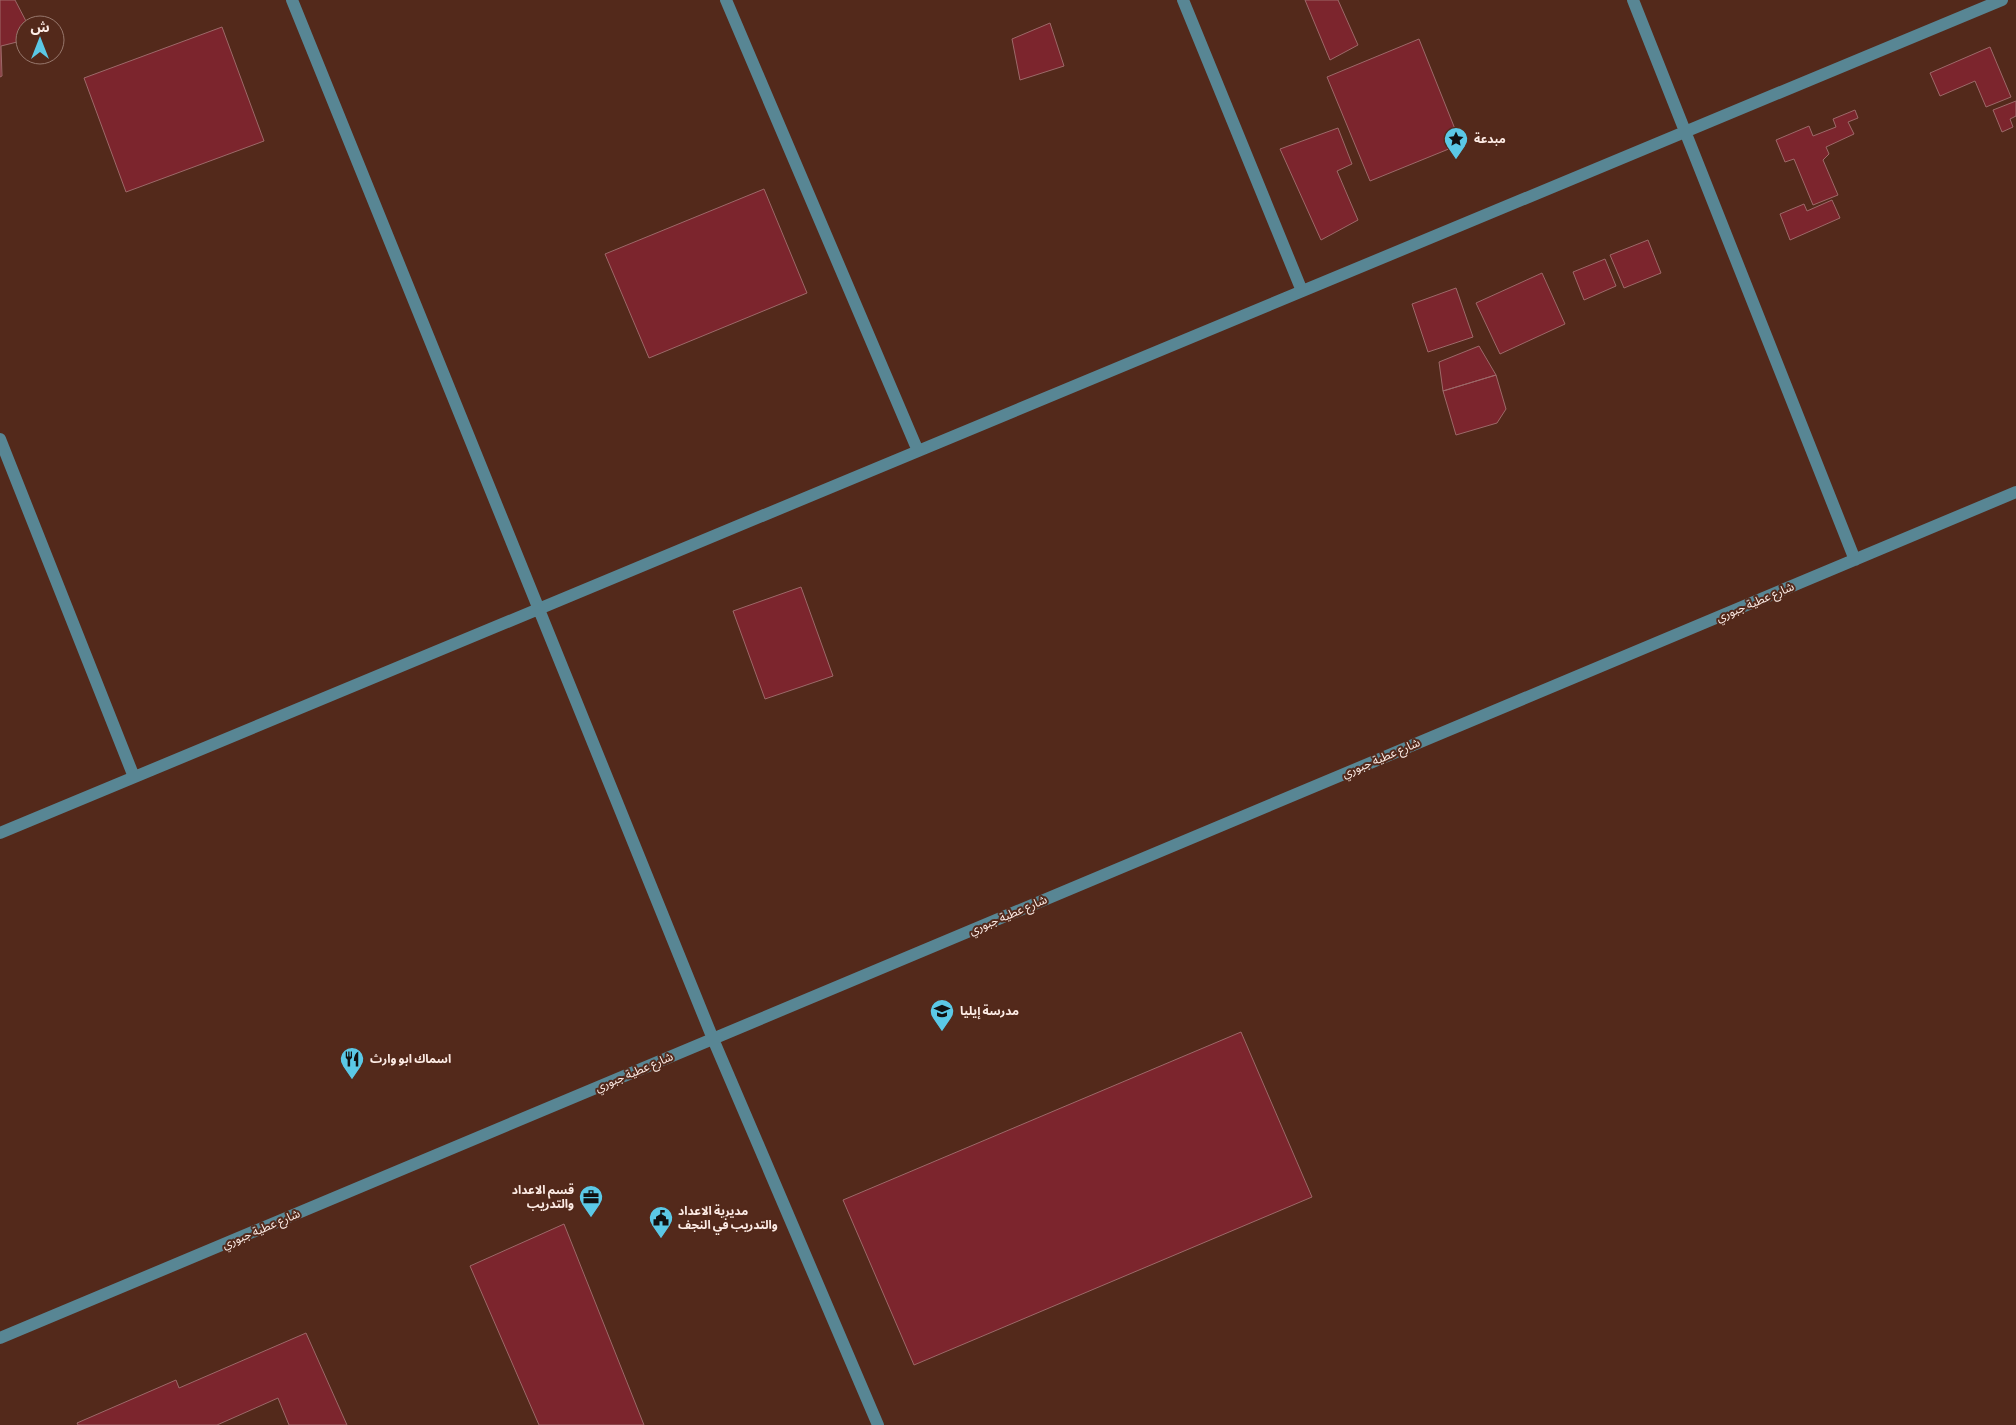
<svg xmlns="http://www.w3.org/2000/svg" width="2016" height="1425" font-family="Bitter,'Noto Sans Arabic',serif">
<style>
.building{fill:#7c252d;stroke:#9d6969}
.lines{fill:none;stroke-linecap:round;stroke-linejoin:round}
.minor{stroke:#588694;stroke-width:12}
.labels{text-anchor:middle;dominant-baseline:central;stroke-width:4;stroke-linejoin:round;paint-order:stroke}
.poi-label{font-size:12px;font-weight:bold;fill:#fdece6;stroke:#53291b;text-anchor:start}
.street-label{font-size:12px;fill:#fdece6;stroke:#53291b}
</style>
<rect width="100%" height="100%" fill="#53291b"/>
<path class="building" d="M0 0H15L28 25H25V40L1 46 2 76 0 77Z
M1305 0H1338L1358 45 1330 60Z
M1050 23 1064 66 1020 80 1012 39Z
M222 27 264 141 126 192 84 78Z
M1419 39 1461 144 1370 181 1327 77Z
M1990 47 2011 97 1986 107 1975 81 1940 96 1930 73Z
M2016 101V116L2010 119 2013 127 2002 132 1993 110Z
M1855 110 1858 118 1848 122 1854 134 1826 147 1829 154 1823 160 1838 195 1813 205 1794 159 1785 162 1776 140 1809 126 1813 136 1836 127 1833 119Z
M1338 128 1352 164 1337 171 1358 220 1321 240 1280 149Z
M764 189 807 293 649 358 605 254Z
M1832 200 1840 218 1790 240 1780 214 1804 204 1807 211Z
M1648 240 1661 273 1624 288 1610 255Z
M1605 259 1616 286 1584 300 1573 272Z
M1542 273 1565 324 1500 354 1476 303Z
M1456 288 1473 337 1428 352 1412 304Z
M1479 346 1496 375 1443 391 1439 362Z
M1496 375 1506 409 1497 423 1456 435 1443 391Z
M801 587 833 676 765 699 733 611Z
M1241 1032 1312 1197 914 1365 843 1200Z
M564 1224 644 1425H539L470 1266Z
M306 1333 347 1425H289L278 1398 217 1425H78L77 1423 176 1380 179 1388Z"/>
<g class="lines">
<path class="minor" d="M292 0 713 1039 878 1425
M726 0 918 451
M1183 0 1302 291
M1633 0 1855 560
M0 439 134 777
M0 833 2002 0
M0 1338 2016 492"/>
</g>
<defs>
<g id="sight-pin" transform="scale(1.25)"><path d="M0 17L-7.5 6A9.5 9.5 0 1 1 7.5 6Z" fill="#5bc8e6" stroke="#53291b"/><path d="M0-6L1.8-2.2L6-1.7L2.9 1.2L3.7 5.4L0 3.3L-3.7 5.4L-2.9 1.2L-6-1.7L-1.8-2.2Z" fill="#111"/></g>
<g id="school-pin" transform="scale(1.25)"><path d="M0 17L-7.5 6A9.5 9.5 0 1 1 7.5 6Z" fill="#5bc8e6" stroke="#53291b"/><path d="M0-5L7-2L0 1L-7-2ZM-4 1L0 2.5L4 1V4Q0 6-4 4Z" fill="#111"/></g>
<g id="restaurant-pin" transform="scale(1.25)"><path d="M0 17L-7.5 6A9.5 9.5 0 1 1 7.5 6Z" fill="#5bc8e6" stroke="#53291b"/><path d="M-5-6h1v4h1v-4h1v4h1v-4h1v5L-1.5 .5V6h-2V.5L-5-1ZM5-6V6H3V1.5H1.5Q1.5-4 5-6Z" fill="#111"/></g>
<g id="office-pin" transform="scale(1.25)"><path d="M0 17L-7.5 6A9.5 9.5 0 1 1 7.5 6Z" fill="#5bc8e6" stroke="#53291b"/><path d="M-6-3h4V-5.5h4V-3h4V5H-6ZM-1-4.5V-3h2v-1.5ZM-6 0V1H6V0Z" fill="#111"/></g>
<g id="civic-pin" transform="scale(1.25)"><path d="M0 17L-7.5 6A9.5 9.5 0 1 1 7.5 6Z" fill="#5bc8e6" stroke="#53291b"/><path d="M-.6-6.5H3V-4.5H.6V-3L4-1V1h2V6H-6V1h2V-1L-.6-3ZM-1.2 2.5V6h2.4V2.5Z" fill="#111"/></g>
</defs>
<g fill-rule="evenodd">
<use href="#sight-pin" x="1456" y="139"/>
<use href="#school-pin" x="942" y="1011"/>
<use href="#restaurant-pin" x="352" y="1059"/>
<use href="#office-pin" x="591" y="1197"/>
<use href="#civic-pin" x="661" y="1218"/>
</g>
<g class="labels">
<g class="poi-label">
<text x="1474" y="139">مبدعة</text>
<text x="960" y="1011">مدرسة إيليا</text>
<text x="370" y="1059">اسماك ابو وارث</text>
<text x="574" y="1190" text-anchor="end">قسم الاعداد<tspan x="574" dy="14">والتدريب</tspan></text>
<text x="678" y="1211">مديرية الاعداد<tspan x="678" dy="14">والتدريب في النجف</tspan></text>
</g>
<g class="street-label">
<text transform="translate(1755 602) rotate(-23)">شارع عطية جبوري</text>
<text transform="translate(1381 758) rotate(-23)">شارع عطية جبوري</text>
<text transform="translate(1008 915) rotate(-23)">شارع عطية جبوري</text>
<text transform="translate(634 1072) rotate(-23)">شارع عطية جبوري</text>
<text transform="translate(261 1229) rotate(-23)">شارع عطية جبوري</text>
</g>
</g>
<g transform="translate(40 40)"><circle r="24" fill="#53291b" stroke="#97776c"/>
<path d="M0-4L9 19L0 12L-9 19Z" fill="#5bc8e6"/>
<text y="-8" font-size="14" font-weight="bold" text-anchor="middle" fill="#fdece6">ش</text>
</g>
</svg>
